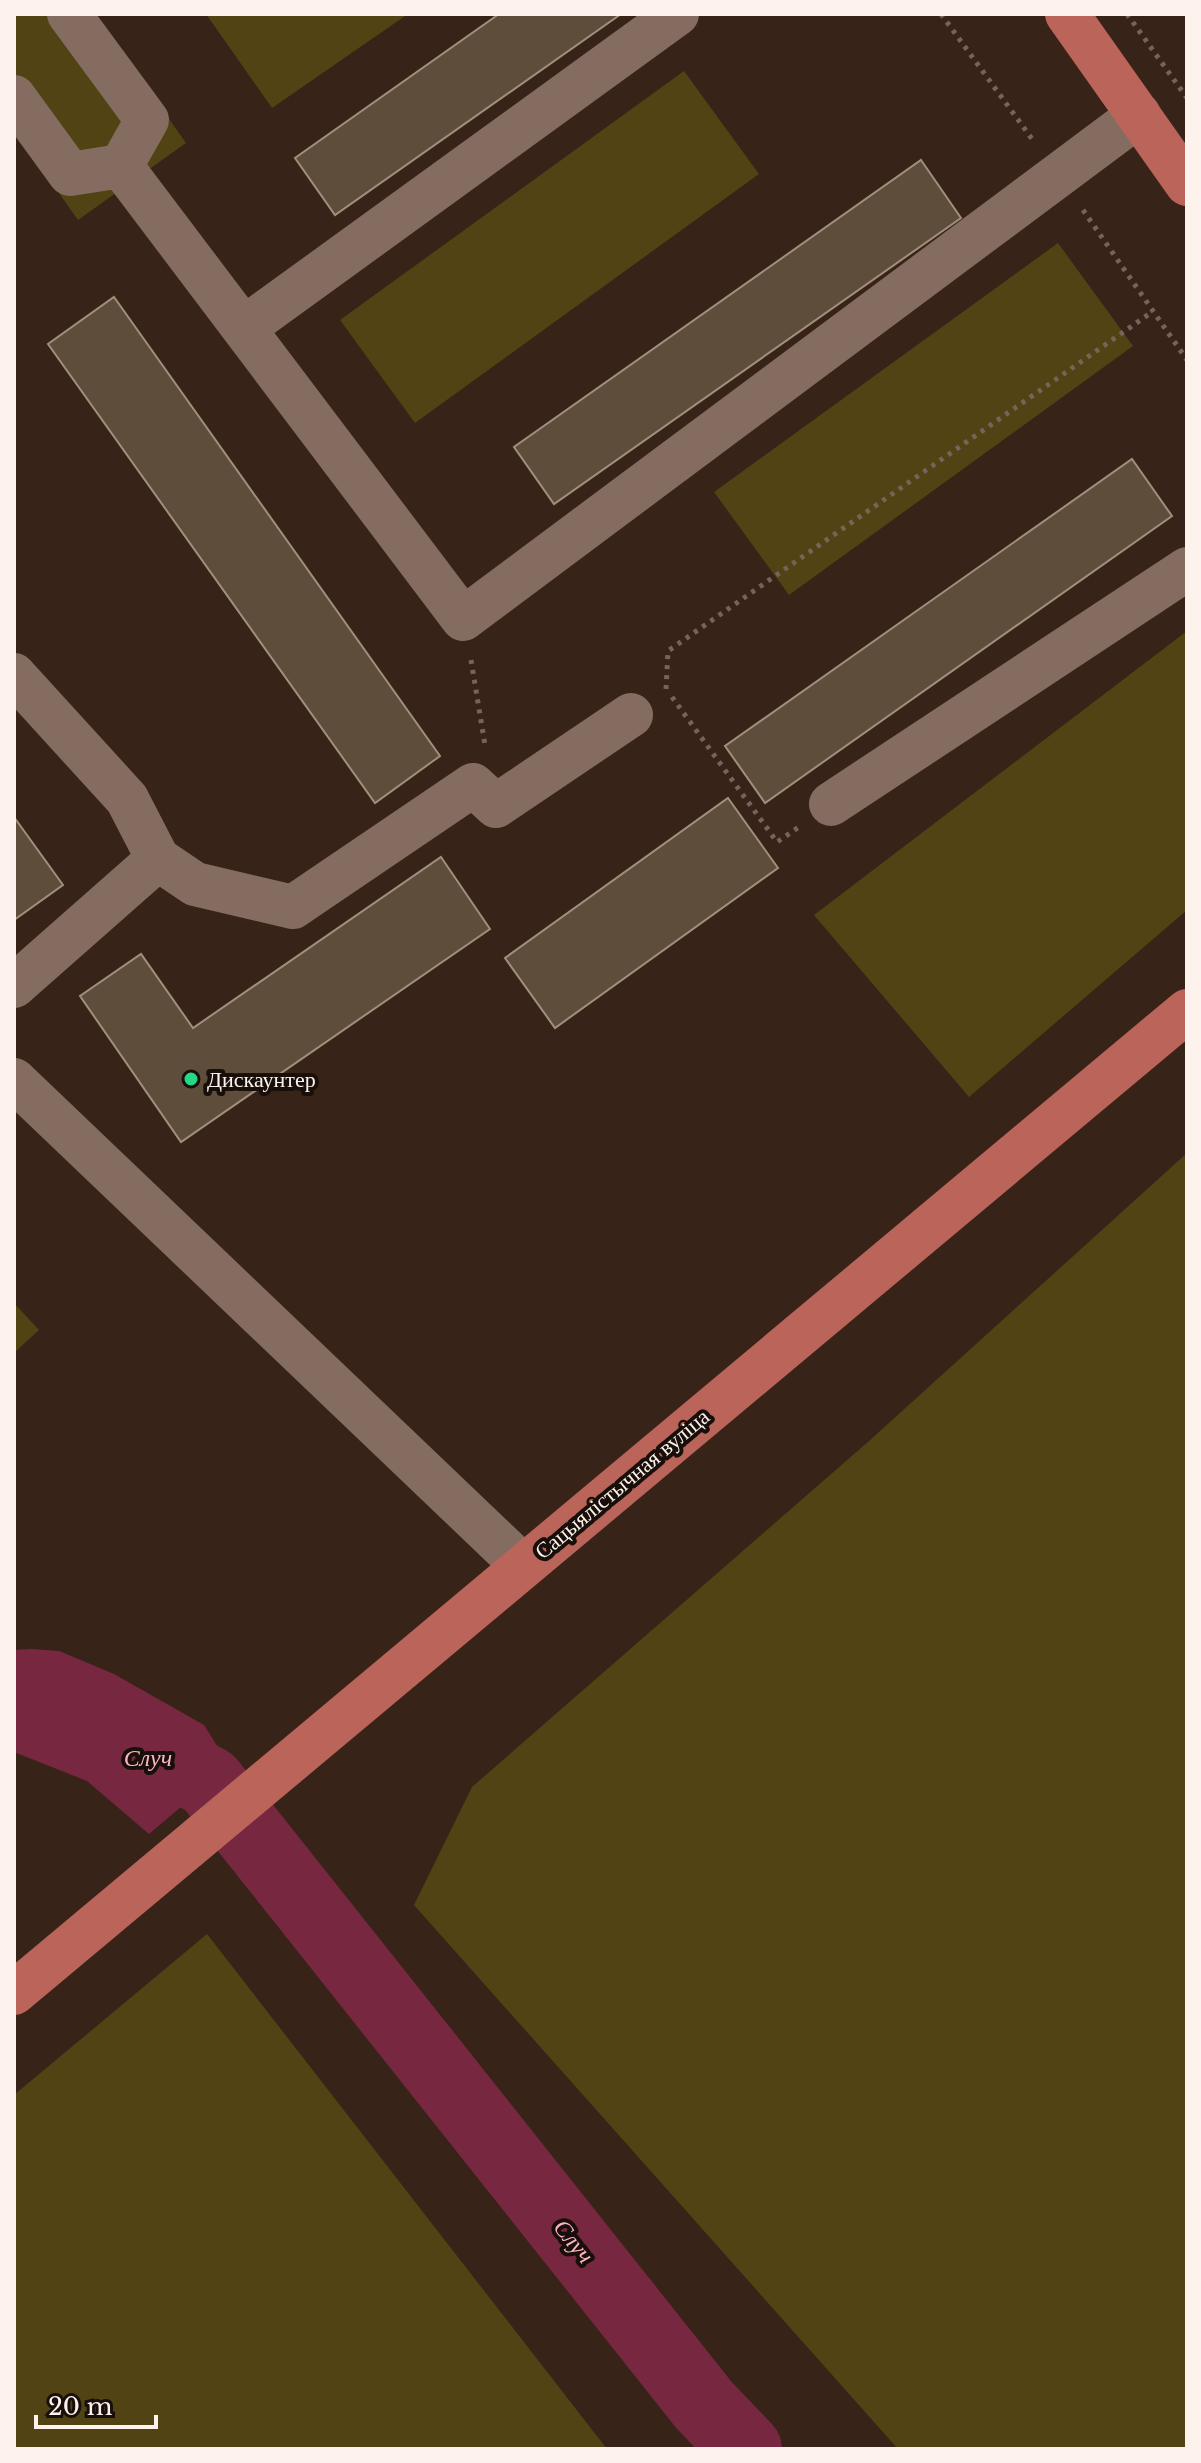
<svg xmlns="http://www.w3.org/2000/svg" width="1201" height="2463" font-family="'Libre Baskerville',serif">
<style>
.green{fill:#514313}
.water{fill:#772840}
.lines{fill:none;stroke-linecap:round;stroke-linejoin:round}
.river{stroke:#772840;stroke-width:72}
.building{fill:#5d4d3a;stroke:#a28f7b;stroke-width:2}
.path{stroke:#76645b;stroke-width:5;stroke-dasharray:4 6;stroke-linecap:butt}
.minor{stroke:#856c60;stroke-width:44}
.major{stroke:#ba645a;stroke-width:44}
.poi-dot{fill:#23d886;stroke:#180f0a;stroke-width:3}
.labels{text-anchor:middle;dominant-baseline:central;stroke-width:8;stroke-linejoin:round;paint-order:stroke}
.poi-label{font-size:22px;fill:#fef2ed;stroke:#180f0a;text-anchor:start}
.street-label{font-size:22px;fill:#fef2ed;stroke:#180f0a}
.water-label{font-size:24px;font-style:italic;fill:#fcb4c3;stroke:#180f0a}
</style>
<rect width="100%" height="100%" fill="#382318"/>
<path class="green" d="M14 14H95L186 143 78 220 14 130Z
M206 14H408L272 108Z
M684 71 759 174 415 423 340 320Z
M1058 243 1133 346 789 595 714 492Z
M1187 631V910L969 1097 814 915Z
M1187 1153V2449H898L414 1905 472 1787 869 1441Z
M14 1303 39 1330 14 1353Z
M207 1934 607 2449H14V2095Z"/>
<path class="water" d="M31 1649 59 1651 114 1674 204 1725 224 1757 209 1783 149 1834 87 1781 14 1752V1650Z"/>
<g class="lines">
<path class="river" d="M14 1702 104 1726 209 1782 704 2405 746 2449"/>
</g>
<path class="building" d="M499 14H621L335 215 295 158Z
M921 160 961 218 554 504 514 447Z
M114 297 440 756 375 803 48 344Z
M1132 459 1172 516 765 803 725 746Z
M728 798 778 868 555 1028 505 958Z
M14 817 63 885 14 920Z
M441 857 490 929 181 1142 80 996 141 954 193 1028Z"/>
<g class="lines">
<path class="path" d="M941 14 1035 143
M1127 14 1187 98
M1083 210 1187 360
M471 660 485 745
M666 689 668 651 1152 312
M672 697 777 842 799 827"/>
<path class="minor" d="M69 14 147 120 121 166
M14 97 70 174 121 166 463 619 1139 115
M244 328 677 14
M14 675 127 799 158 859 14 986
M831 804 1187 569
M158 859 195 884 293 907 473 785 496 806 631 715
M14 1080 523 1566"/>
<path class="major" d="M1067 14 1187 184
M14 1993 1187 1011"/>
</g>
<circle class="poi-dot" cx="191" cy="1079" r="8"/>
<g class="labels">
<g class="poi-label">
<text x="207" y="1079">Дискаунтер</text>
</g>
<g class="street-label">
<text transform="translate(622 1484) rotate(-40)">Сацыялістычная вуліца</text>
</g>
<g class="water-label">
<text x="148" y="1757">Случ</text>
<text transform="translate(574 2241) rotate(51)">Случ</text>
</g>
</g>
<rect width="1201" height="2463" fill="none" stroke="#fef2ed" stroke-width="32"/>
<path d="M36 2415v12h120v-12" fill="none" stroke="#fef2ed" stroke-width="4"/>
<text x="48" y="2415" font-size="24" fill="#fef2ed" stroke="#180f0a" stroke-width="6" paint-order="stroke">20 m</text>
</svg>
